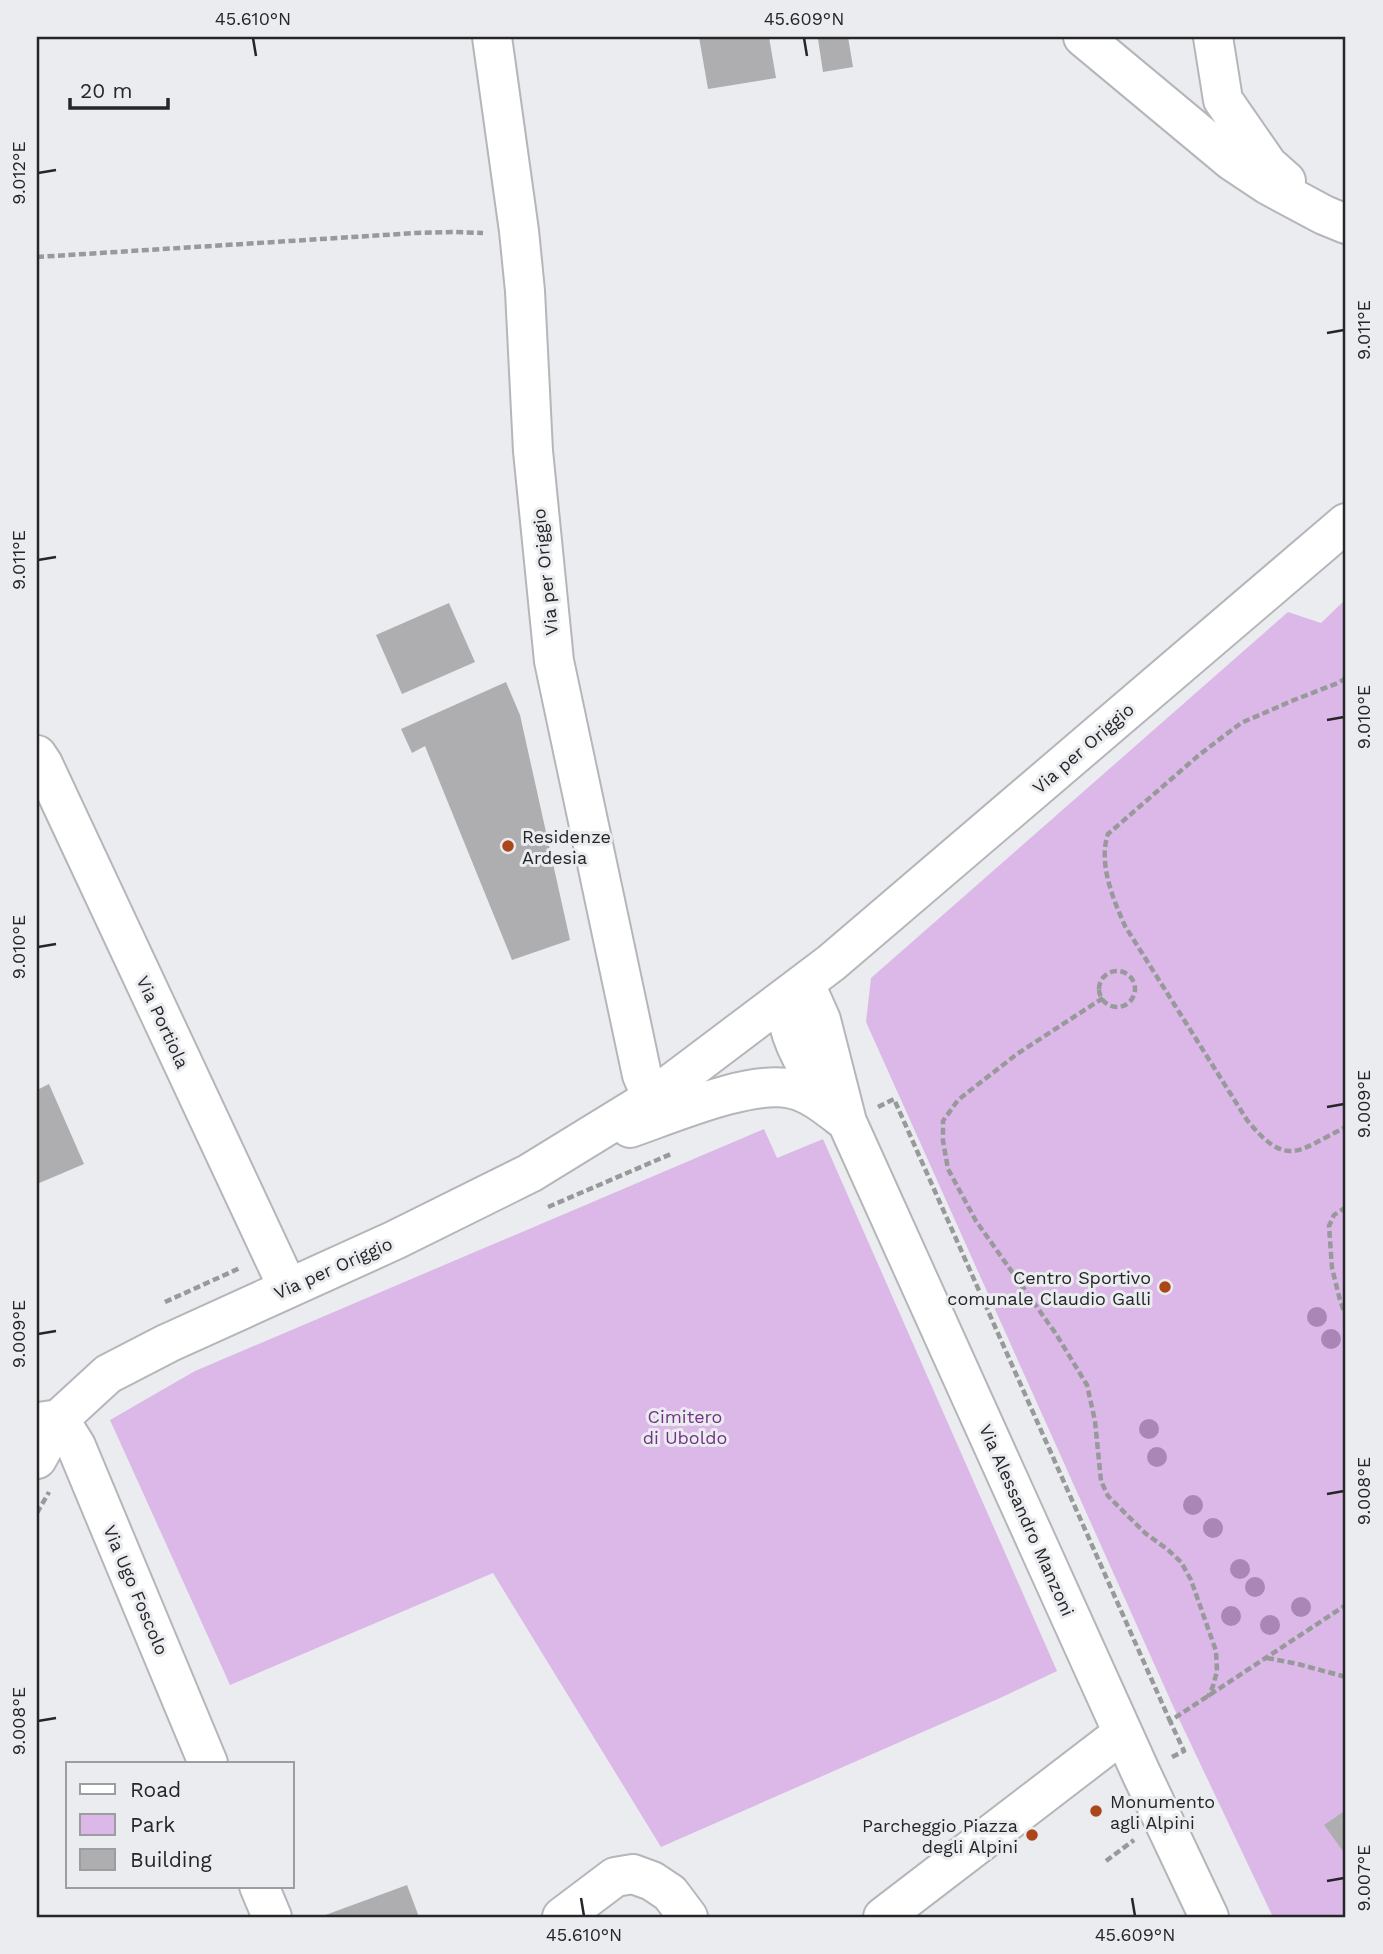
<svg xmlns="http://www.w3.org/2000/svg" width="1383" height="1954" font-family="'Work Sans',sans-serif">
<style>
.green{fill:#dcb8e8}
.building{fill:#aeaeb1}
.lines{fill:none;stroke-linecap:round;stroke-linejoin:round}
.minor-casing{stroke:#b4b6b9;stroke-width:42}
.highway-casing{stroke:#b4b6b9;stroke-width:42}
.path{stroke:#98999b;stroke-width:4.5;stroke-dasharray:7 3.5;stroke-linecap:butt}
.minor{stroke:#fff;stroke-width:38}
.highway{stroke:#fff;stroke-width:38}
.tree{fill:#a986b6}
.ticks{fill:none;stroke:#252627;stroke-width:2.5}
.poi-dot{fill:#ab451a;stroke:#eaecef;stroke-width:2.5}
.labels{text-anchor:middle;dominant-baseline:central;stroke-width:6;stroke-linejoin:round;paint-order:stroke}
.street-label{font-size:18px;fill:#252627;stroke:#eaecef}
.poi-label{font-size:18px;fill:#252627;stroke:#eaecef;text-anchor:start}
.park-label{font-size:18px;fill:#733287;stroke:#eaecef}
.neatline{fill:none;stroke:#252627;stroke-width:2.5}
.ticks-label{font-size:18px;text-anchor:middle;fill:#252627}
</style>
<rect width="100%" height="100%" fill="#eaecef"/>
<path class="green" d="M1346 599V1917H1273L1178 1717 866 1022 871 978 1288 612 1321 623Z
M764 1129 777 1158 823 1139 1057 1671 1000 1698 661 1847 493 1573 230 1685 110 1420 195 1371Z"/>
<path class="building" d="M699 37H769L776 78 708 89Z
M831 37H848L853 67 823 72 818 39Z
M449 603 475 662 402 694 376 635Z
M506 682 520 715 570 940 512 960 425 746 412 753 401 729Z
M49 1084 84 1164 37 1184V1090Z
M1346 1810V1853L1345 1854 1324 1825Z
M407 1885 419 1917H320Z"/>
<g class="lines">
<g class="minor-casing">
<path id="minor" d="M492 37 519 231 525 291 533 451 554 661 642 1075 652 1098
M37 755 43 764 288 1288
M805 984 821 1020 847 1122 1141 1773 1209 1917
M786 998C785 1040 811 1075 835 1106
M630 1128C671 1114 752 1079 792 1089 812 1093 831 1110 847 1122
M39 1422 59 1419 76 1446 208 1763
M37 1459 59 1419 108 1374 168 1343 395 1240 530 1173 652 1098 831 963 1346 523
M259 1886 272 1917
M562 1917 615 1877 633 1874 652 1881 670 1893 688 1917
M883 1917 1123 1733"/>
</g>
<g class="highway-casing">
<path id="highway" d="M1083 37 1232 161 1268 185 1324 215 1346 224
M1213 37 1223 100 1268 165 1286 181"/>
</g>
<path class="path" d="M37 257 416 233 456 232 483 233
M1346 678 1338 683 1294 700 1241 723 1199 755 1108 834C1098 863 1113 899 1125 926L1247 1120C1288 1170 1298 1150 1346 1127
M1099 989a18 18 0 1 1 36 0a18 18 0 1 1-36 0Z
M1103 998 1017 1054 958 1100 943 1121V1141L948 1169 976 1221 1056 1334 1087 1385 1095 1421 1101 1481 1108 1496 1145 1533 1167 1549 1181 1562 1191 1580 1216 1651 1217 1671 1213 1686 1208 1697
M878 1107 894 1099 1170 1721
M548 1207 671 1154
M1346 1207 1334 1215 1329 1226 1332 1268 1340 1300 1346 1317
M165 1302 240 1268
M37 1513 49 1492
M1267 1658 1298 1664 1346 1677
M1172 1757 1184 1751 1170 1721 1346 1605
M1106 1861 1134 1840"/>
<use href="#minor" class="minor"/>
<use href="#highway" class="highway"/>
</g>
<g class="tree">
<circle cx="1317" cy="1317" r="10"/>
<circle cx="1331" cy="1339" r="10"/>
<circle cx="1149" cy="1429" r="10"/>
<circle cx="1157" cy="1457" r="10"/>
<circle cx="1193" cy="1505" r="10"/>
<circle cx="1213" cy="1528" r="10"/>
<circle cx="1240" cy="1569" r="10"/>
<circle cx="1255" cy="1587" r="10"/>
<circle cx="1301" cy="1607" r="10"/>
<circle cx="1231" cy="1616" r="10"/>
<circle cx="1270" cy="1625" r="10"/>
</g>
<path class="ticks" d="M253 38 256 56M804 38 807 56M38 173 56 170M1327 333 1344 330M38 560 56 557M1327 720 1344 717M38 947 56 944M1327 1107 1344 1104M38 1334 56 1331M1327 1494 1344 1491M38 1721 56 1718M1327 1881 1344 1878M581 1898 584 1916M1132 1898 1135 1916"/>
<g class="poi-dot">
<circle cx="508" cy="846" r="7"/>
<circle cx="1165" cy="1287" r="7"/>
<circle cx="1096" cy="1811" r="7"/>
<circle cx="1032" cy="1835" r="7"/>
</g>
<g class="labels">
<g class="street-label">
<text transform="translate(545 572) rotate(-96)">Via per Origgio</text>
<text transform="translate(1083 748) rotate(-41)">Via per Origgio</text>
<text transform="translate(163 1022) rotate(65)">Via Portiola</text>
<text transform="translate(333 1268) rotate(-24)">Via per Origgio</text>
<text transform="translate(1027 1520) rotate(66)">Via Alessandro Manzoni</text>
<text transform="translate(136 1590) rotate(67)">Via Ugo Foscolo</text>
</g>
<g class="poi-label">
<text x="522" y="836">Residenze<tspan x="522" dy="21">Ardesia</tspan></text>
<text x="1151" y="1277" text-anchor="end">Centro Sportivo<tspan x="1151" dy="21">comunale Claudio Galli</tspan></text>
<text x="1110" y="1801">Monumento<tspan x="1110" dy="21">agli Alpini</tspan></text>
<text x="1018" y="1825" text-anchor="end">Parcheggio Piazza<tspan x="1018" dy="21">degli Alpini</tspan></text>
</g>
<g class="park-label">
<text x="685" y="1416">Cimitero<tspan x="685" dy="21">di Uboldo</tspan></text>
</g>
</g>
<rect width="1383" height="1954" fill="none" stroke="#eaecef" stroke-width="77"/>
<rect x="66" y="1762" width="228" height="126" fill="#eaecef" stroke="#9b9d9f" stroke-width="2"/>
<rect x="80" y="1784" width="35" height="10" fill="#ffffff" stroke="#9b9d9f" stroke-width="2"/>
<text x="130" y="1797" font-size="21" fill="#252627">Road</text>
<rect x="80" y="1814" width="35" height="21" fill="#dcb8e8" stroke="#9b9d9f" stroke-width="2"/>
<text x="130" y="1832" font-size="21" fill="#252627">Park</text>
<rect x="80" y="1849" width="35" height="21" fill="#aeaeb1" stroke="#9b9d9f" stroke-width="2"/>
<text x="130" y="1867" font-size="21" fill="#252627">Building</text>
<path d="M70 98v10h98v-10" fill="none" stroke="#252627" stroke-width="3.5"/>
<text x="80" y="98" font-size="21" fill="#252627" stroke="#eaecef" stroke-width="5" paint-order="stroke">20 m</text>
<rect x="38" y="38" width="1306" height="1878" class="neatline"/>
<g class="ticks-label">
<text x="253" y="25">45.610°N</text>
<text x="804" y="25">45.609°N</text>
<text transform="translate(19 173) rotate(-90)" y="6">9.012°E</text>
<text transform="translate(1364 330) rotate(-90)" y="6">9.011°E</text>
<text transform="translate(19 560) rotate(-90)" y="6">9.011°E</text>
<text transform="translate(1364 717) rotate(-90)" y="6">9.010°E</text>
<text transform="translate(19 947) rotate(-90)" y="6">9.010°E</text>
<text transform="translate(1364 1104) rotate(-90)" y="6">9.009°E</text>
<text transform="translate(19 1334) rotate(-90)" y="6">9.009°E</text>
<text transform="translate(1364 1491) rotate(-90)" y="6">9.008°E</text>
<text transform="translate(19 1721) rotate(-90)" y="6">9.008°E</text>
<text transform="translate(1364 1878) rotate(-90)" y="6">9.007°E</text>
<text x="584" y="1941">45.610°N</text>
<text x="1135" y="1941">45.609°N</text>
</g>
</svg>
